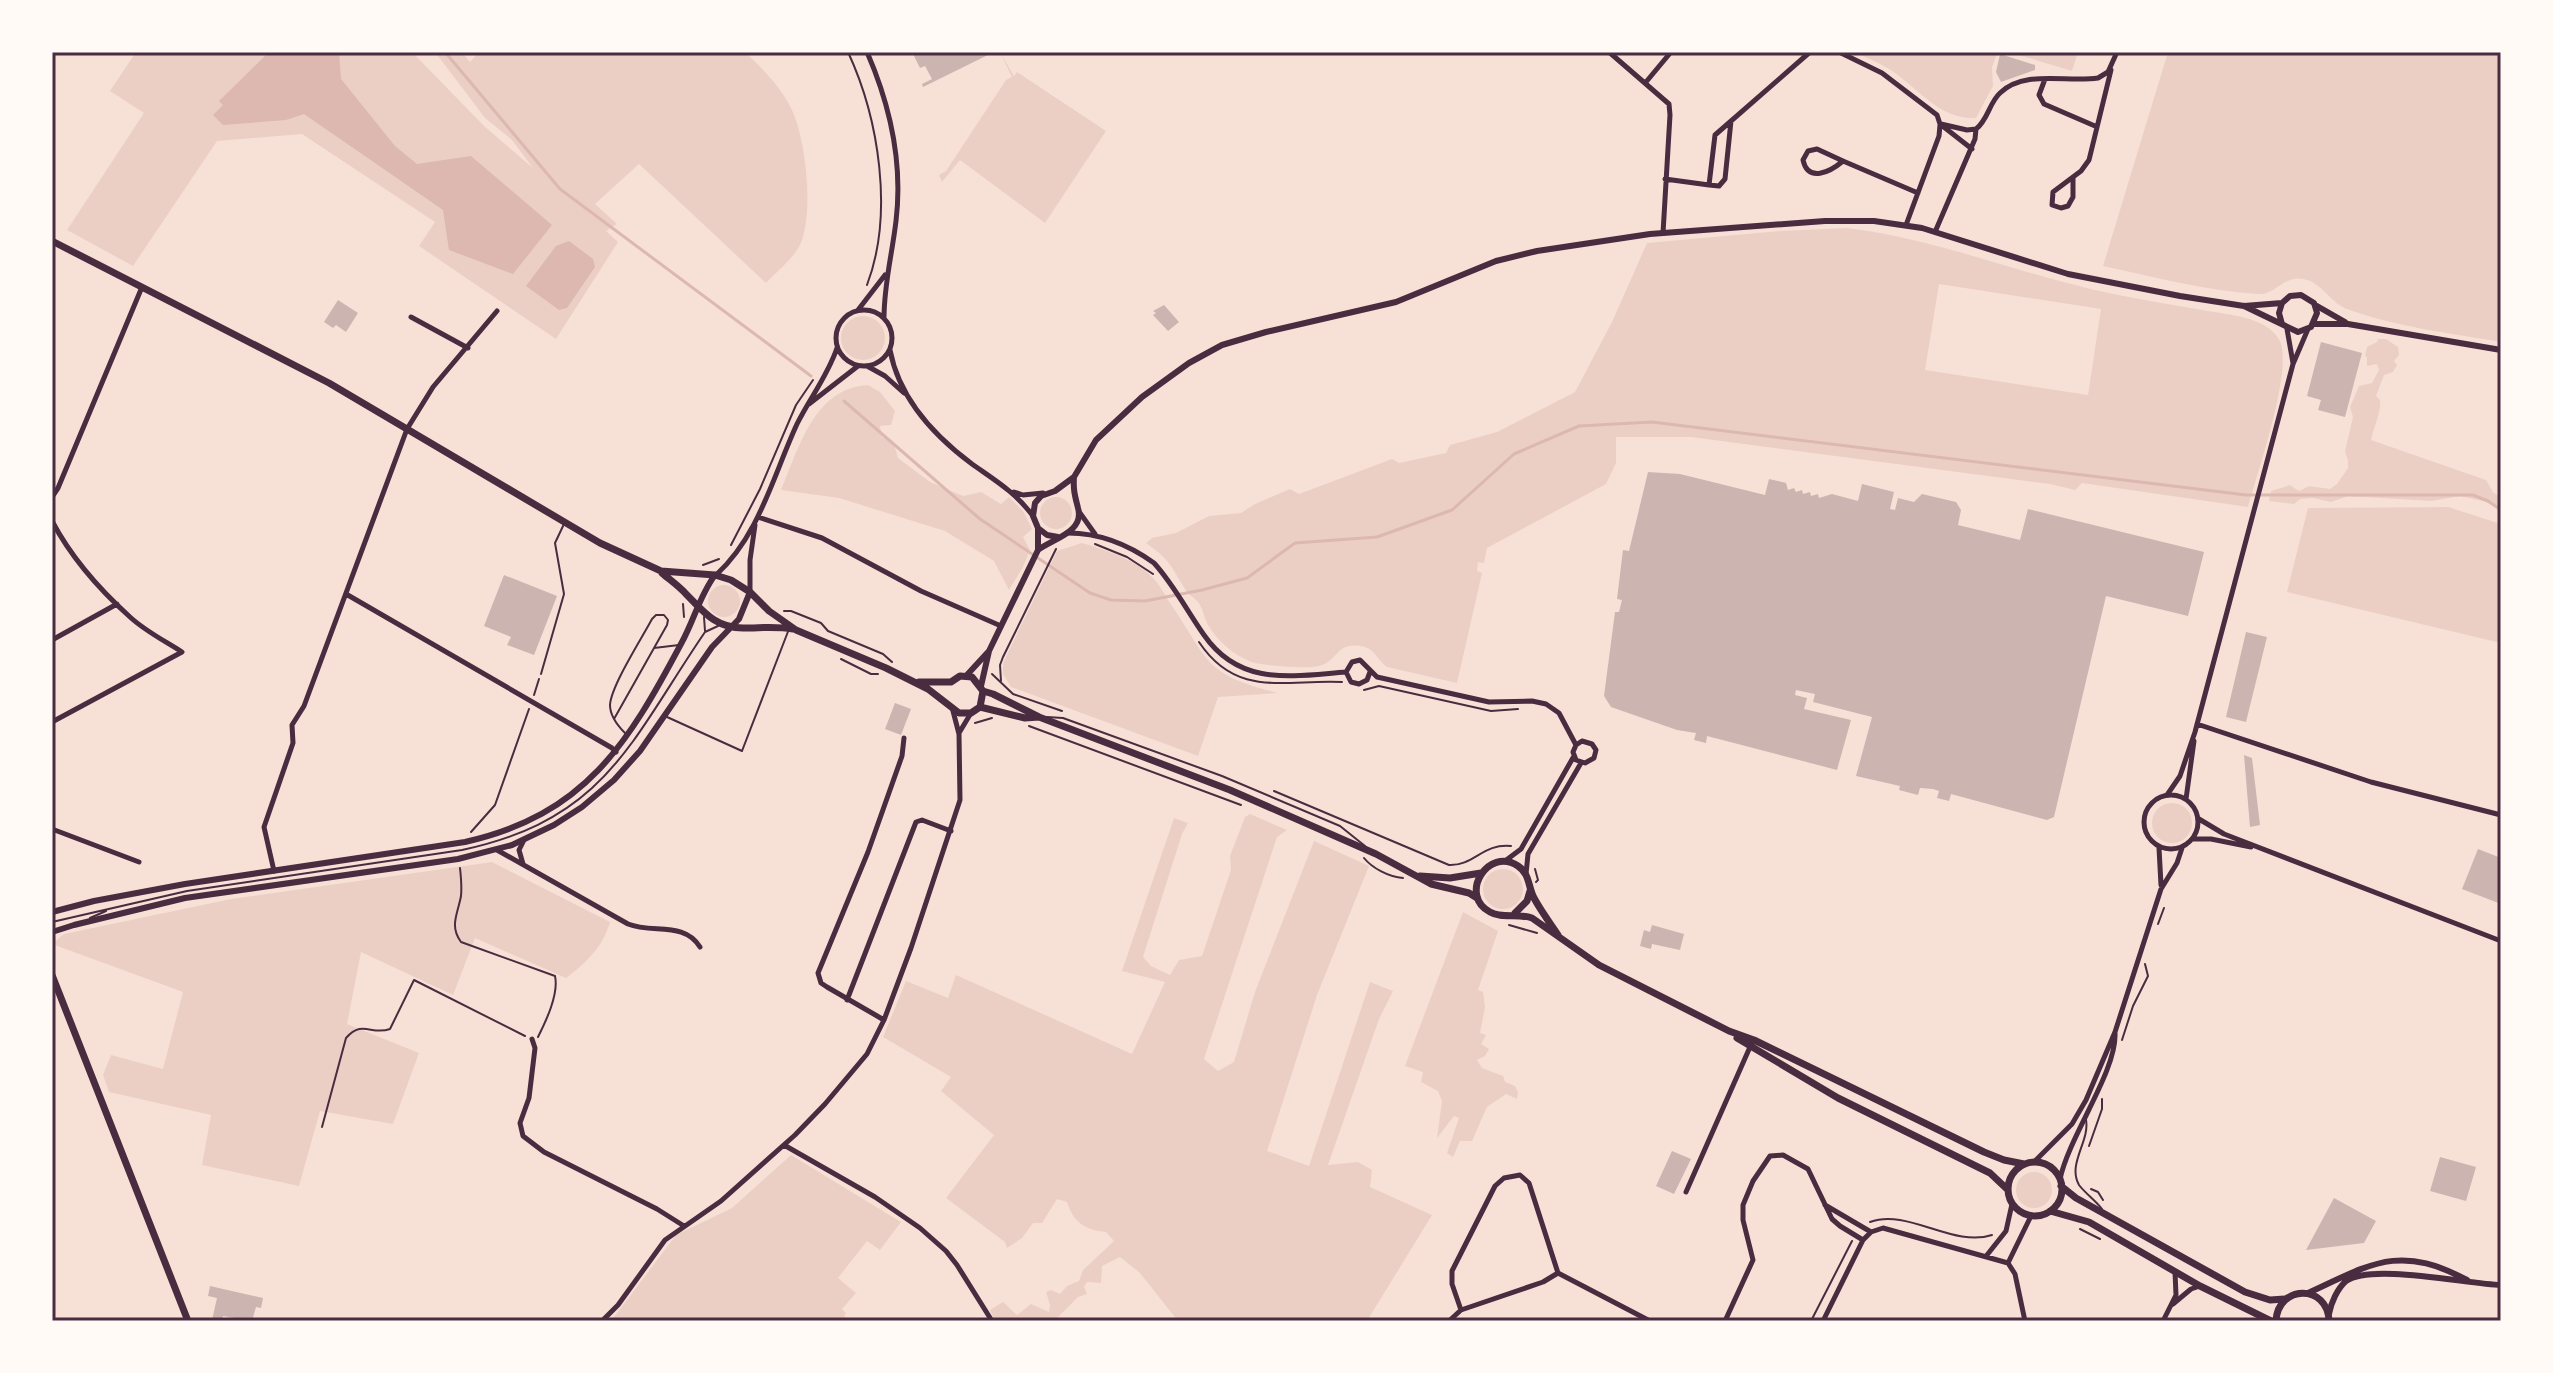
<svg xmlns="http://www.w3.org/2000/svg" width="2553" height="1373" font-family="'Nunito Sans',sans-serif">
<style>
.green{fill:#ebcfc5;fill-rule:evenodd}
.water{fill:#dcb8b0}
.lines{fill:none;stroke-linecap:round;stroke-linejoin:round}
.stream{stroke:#dcb8b0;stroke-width:3}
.building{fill:#ccb4b1}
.path{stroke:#4a2c40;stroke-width:2}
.service{stroke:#4a2c40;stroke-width:2}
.minor{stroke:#4a2c40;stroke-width:5}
.tertiary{stroke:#4a2c40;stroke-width:6}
.secondary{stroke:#4a2c40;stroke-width:7}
.primary{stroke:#4a2c40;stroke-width:7}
.neatline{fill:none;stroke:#4a2c40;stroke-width:3}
</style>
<rect width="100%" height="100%" fill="#f7e1d7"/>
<path class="green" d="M136 52H412L485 127 533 168 512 140 485 118 435 52H462L470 62 479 52H745C763 69 781 87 792 110 806 141 813 207 802 240 797 256 777 271 766 283L639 164 595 204 617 224 606 231 618 242 556 339 419 246 435 222 302 134 217 141 133 266 67 230 144 113 110 91Z
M1000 52 1014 76 1017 72 1106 131 1045 223 960 160 942 182 939 175 946 171 1006 80 1012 77Z
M1855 52H1998L1992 67 1993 86 1976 118C1942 120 1920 91 1895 73 1883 64 1868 59 1855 52Z
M2009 52H2078L2072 71Z
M2168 52H2501V342C2449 333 2396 327 2347 309 2329 302 2322 282 2303 279 2284 275 2275 295 2259 294 2207 291 2154 277 2103 266Z
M1847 228C1932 238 2012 271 2095 290 2131 298 2167 304 2203 310 2227 315 2267 316 2280 341 2293 370 2257 474 2248 507L2082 483 2075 490 2050 484 1691 437H1616V463L1606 484 1487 548 1484 563 1478 562 1477 571 1482 573 1457 683 1387 667C1378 661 1375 650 1365 647 1337 640 1339 659 1322 665 1312 670 1260 666 1249 661 1232 654 1217 640 1208 625 1204 618 1203 608 1198 602 1194 597 1188 595 1185 589 1170 565 1171 561 1146 543L1152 538 1176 533 1209 516 1241 513 1255 504 1290 489 1299 494 1392 459 1399 463 1446 453 1450 445 1497 432 1575 392 1612 322 1647 243 1780 231ZM1939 284 2101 309 2088 395 1925 370Z
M841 338a22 22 0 1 1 44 0a22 22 0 1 1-44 0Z
M2378 339H2386L2398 347 2399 355 2394 361 2397 365 2393 372 2384 375 2376 396 2380 400C2381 414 2374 426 2371 440L2486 480 2493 492 2501 498V514L2496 506 2483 501 2460 496 2432 501 2348 496 2331 502 2313 498 2300 499 2294 504 2269 501 2271 491 2290 485 2299 491 2309 486 2330 489 2337 484 2348 468V461L2345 451 2353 417 2350 407 2359 386 2372 383 2379 370 2377 364 2367 366V358L2365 355 2367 347 2377 342Z
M868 385 880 392 895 411 891 425 880 426 882 437 893 441 898 458 930 482 963 496 981 492 1001 504 1009 497 1023 511 1032 529 1023 537 1030 550 1023 567 1009 590 994 561 945 531 839 498 781 490C799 448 814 388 868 385Z
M1040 513a16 16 0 1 1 32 0a16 16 0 1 1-32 0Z
M2448 507 2501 524V643L2287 592 2308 508Z
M1082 543C1106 550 1135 559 1153 578 1160 585 1165 595 1170 603 1210 661 1202 674 1278 693L1218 697 1198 756 1011 687 1003 674V663L1057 551Z
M708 601a16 16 0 1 1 32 0a16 16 0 1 1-32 0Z
M2152 823a20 20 0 1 1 40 0a20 20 0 1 1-40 0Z
M1250 814 1287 830 1277 837 1204 1059 1218 1071 1234 1062 1255 992 1314 841 1369 866 1317 995 1267 1151 1309 1166 1370 982 1393 991 1379 1019 1328 1165 1358 1162 1372 1170 1370 1187 1432 1215 1367 1321H1178L1140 1273 1120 1257 1102 1266 1101 1283 1087 1282 1084 1287 1087 1294 1078 1297 1054 1321H995L990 1310 1003 1302 1017 1315 1031 1304 1049 1312 1050 1305 1046 1292 1051 1290 1060 1294 1067 1286 1079 1281 1083 1270 1114 1241 1106 1232C1085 1230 1073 1222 1067 1202L1057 1199 1042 1223H1033L1022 1238 1007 1248 1005 1242 946 1198 994 1135 941 1091 951 1077 883 1037 906 981 948 998 956 975 1132 1054 1165 982 1122 971 1174 818 1188 823 1182 834 1143 957 1151 966 1170 975 1179 960 1202 956 1231 870 1230 856 1245 817Z
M492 862 610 922C603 947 586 963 566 978L475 938 453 995 361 952 347 1024 419 1053 393 1124 320 1111 299 1186 202 1165 211 1115 109 1092 103 1075 111 1055 163 1069 183 992 52 944 64 934 231 899Z
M1483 889a20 20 0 1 1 40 0a20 20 0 1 1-40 0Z
M1463 912 1498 931 1478 990 1483 992 1485 1007 1480 1033 1486 1035 1481 1044 1489 1049 1485 1056 1477 1060 1482 1068 1503 1076 1505 1082 1515 1086 1518 1092 1517 1099 1506 1094 1487 1107 1472 1141H1460L1453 1157 1447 1153 1459 1118 1454 1116 1437 1138 1442 1101 1438 1091 1421 1082 1423 1072 1405 1066Z
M791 1155 901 1222 880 1250 867 1241 838 1278 856 1293 842 1309 846 1313 844 1316 851 1321H611L676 1235 732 1208Z
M2016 1190a18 18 0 1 1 36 0a18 18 0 1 1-36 0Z"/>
<path class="water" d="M269 52H339L341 79 395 146 417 164 471 156 552 225 513 274 449 250 443 210 304 114 286 120 223 125 213 115 223 105 219 101Z
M569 241 593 259 595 267 567 308 559 310 526 286 556 246Z"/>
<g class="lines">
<path class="stream" d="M445 52 560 189 811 376
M844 401 980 519 1090 593 1111 600 1145 601 1202 590 1247 578 1295 543 1377 537 1452 510 1514 454 1579 426 1652 422 2246 495H2473L2488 501 2501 510"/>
</g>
<path class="building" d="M912 52H994L923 87 922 84 932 79 925 66 920 68Z
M2000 54 2035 65V70L2001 82 1996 72Z
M338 300 358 313 346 332 336 325 333 328 324 322Z
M1164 305 1179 322 1168 331 1153 315 1156 313 1153 311Z
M2321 342 2362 353 2345 417 2318 410 2321 400 2307 396Z
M1648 472 1680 474 1765 495 1769 479 1786 483 1788 490 1794 488 1796 492 1802 490 1803 494 1810 492 1811 496 1818 494 1819 498 1832 494 1858 501 1862 484 1894 492 1890 509 1895 510 1898 498 1914 502 1922 494 1956 502 1961 510 1958 525 2020 540 2028 509 2204 552 2188 616 2106 596 2054 817 2047 820 1951 794 1949 801 1937 798 1939 791 1933 789 1920 788 1918 795 1899 790 1900 786 1856 776 1872 717 1813 702 1815 694 1796 690 1795 695 1807 698 1804 709 1851 720 1837 770 1707 736 1706 743 1694 740 1696 733 1677 730 1611 707 1604 696 1615 612H1619L1622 600 1617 599 1623 550 1629 551Z
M504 575 557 596 534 655 507 645 511 637 484 626Z
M2246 632 2267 637 2246 722 2226 717Z
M895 703 911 709 901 735 885 729Z
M2244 755 2252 758 2260 825 2250 827Z
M2478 849 2501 858V904L2462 889Z
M1652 925 1684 934 1680 950 1652 944 1651 949 1640 946 1644 930 1650 932Z
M1672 1151 1691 1159 1674 1194 1656 1186Z
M2440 1157 2476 1167 2466 1201 2430 1191Z
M2334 1198 2376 1221 2364 1243 2306 1250Z
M210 1286 263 1298 261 1308 256 1307 252 1321 223 1316 222 1321 212 1320 217 1298 208 1296Z"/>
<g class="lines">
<path class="path" d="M848 52C879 119 894 214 867 285
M1095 544 1127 557 1153 574
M731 545 760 489 796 405 813 380
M703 565 719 559
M683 604 684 617
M784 611H791L821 623 828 631 883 654 892 662
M1199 642C1237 699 1285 679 1342 682
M841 659 871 674H878
M992 674 1013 694 1062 711
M1001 681 1000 665 1003 657 1056 549
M1364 690 1379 686 1491 711 1518 709
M534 695 539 679
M975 723 992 718
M1029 726 1241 805
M1274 791 1449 865C1474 866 1483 843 1511 846
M471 832 495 805 529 709
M1364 858C1372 868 1389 877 1403 878
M460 868C461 877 462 886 461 896 458 913 449 926 461 942L555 976C559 994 546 1021 538 1037
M1535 869 1538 880 1536 882
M2158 924 2164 908
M1509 925 1537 933
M2122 1040 2133 1006 2148 976 2145 964
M322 1127 346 1038C363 1019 371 1036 390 1029L414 980 525 1036
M2089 1146 2102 1109V1099
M2091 1189 2098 1192 2103 1200
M1870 1222C1908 1208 1953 1248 1992 1235
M2080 1229 2100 1239
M1811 1321 1852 1241"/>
<path class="service" d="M704 617 705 631
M654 648 679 645
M541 674 564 594 555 543 564 524
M667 717 742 751 789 629
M1047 717 1063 718 1222 776 1340 826 1365 846
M614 719 667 625 668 620 664 615H656L652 619C642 638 611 686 610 705 610 716 617 725 625 733
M90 918 106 911
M52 922 187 891 462 850C606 819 630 742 705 632L718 626
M2086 1120C2090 1141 2067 1164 2079 1185 2085 1193 2096 1201 2102 1209"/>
<path class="minor" d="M867 52C890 105 903 163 896 221 892 255 884 284 884 318
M1609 52 1669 104 1670 115 1663 233
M1839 52 1882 73 1937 115 1940 124 1972 149
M2045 79 2039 95 2044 104 2095 126
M1646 82 1671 52
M1941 124 1967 130 1976 129
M1817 149 1843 161C1830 172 1808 183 1803 160L1808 151Z
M1843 161 1918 193
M2073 178V197L2068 206 2061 208 2052 205 2053 192 2081 171 2089 160 2111 70
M1665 179 1709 185 1715 135 1810 52
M1709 185 1719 186 1725 179 1731 121
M1906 225 1939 136 1940 125
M1935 232 1975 139 1976 129C1988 120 1989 103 2000 93 2025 69 2067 83 2098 78L2108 72 2117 52
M836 338a28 28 0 1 1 56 0a28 28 0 1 1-56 0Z
M858 310 885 275
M411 317 468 348
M2287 329 2293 363
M890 350C899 398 933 435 972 464 996 481 1015 492 1033 516
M867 366 885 376 904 393
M809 404 858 366
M1014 492 1023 495 1043 493
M52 497 58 488 142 287
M1080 513 1095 534
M758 517 822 538 921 591 1001 626
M52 521C71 557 100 590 130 617 145 631 165 641 182 652L52 722
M1068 533C1099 533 1129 545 1154 563 1174 585 1187 611 1204 635 1240 687 1292 676 1346 672
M716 575C759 536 773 476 797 424 810 398 828 375 837 348
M750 591V560L755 525
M346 594 612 748 616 752
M52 640 117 604
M1370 672 1367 680 1359 684 1351 682 1346 672 1352 662 1360 660 1377 677 1489 702 1532 701 1546 704 1559 713 1576 745 1573 752 1576 760 1585 763 1594 758 1596 750 1592 744 1582 741 1576 745
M2197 724 2371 782 2501 815
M959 733 971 713
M2144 822a27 27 0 1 1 54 0a27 27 0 1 1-54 0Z
M2167 795 2180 776 2195 732 2293 364 2308 329
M2186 799 2194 741
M2199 819 2224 834 2501 941
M52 829 139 862
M2194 839H2211L2251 847
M2159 848 2161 885
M497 850 628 924C653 934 684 921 700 947
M1505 861 1521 849 1574 756
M523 864 519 850 524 840
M274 871 264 827 293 743 292 725 304 706 407 429 433 387 497 311
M1526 874 1528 854 1581 763
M847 1000 916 822 922 820 951 831
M884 1020 827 987 821 983 818 973 868 852 902 756 904 738
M532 1039 535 1048 529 1098 520 1123 523 1136 544 1152 657 1209 684 1226
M784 1145 875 1197 920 1228 946 1251 957 1265 992 1321
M2034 1162 2072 1124 2086 1100 2115 1032 2161 889 2177 863 2182 848
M2060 1179C2069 1136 2117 1071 2115 1033
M1686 1192 1750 1047
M1825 1205 1871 1232
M1987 1255 2006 1231 2012 1204
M2008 1263 2031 1216
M1558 1273 1543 1282 1461 1310 1452 1284V1271L1495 1186 1504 1178 1520 1175 1529 1183 1558 1273 1650 1321
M2173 1304 2191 1289 2200 1286
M602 1321 618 1305 665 1240 721 1201 795 1135 825 1104 867 1054 884 1020 911 948 960 800 959 734 953 711
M1449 1321 1461 1310
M1725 1321 1753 1260 1743 1220V1205L1753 1181 1770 1156 1783 1155 1808 1169 1832 1219 1840 1226 1863 1240
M1823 1321 1863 1240 1871 1232 1883 1228 2008 1263 2015 1274 2025 1321
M2163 1321 2176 1295 2175 1272"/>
<path class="tertiary" d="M2317 306 2345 322
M2282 324 2279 313 2282 303
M2314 324H2348L2501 350
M1038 528 1047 535 1058 537
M1038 550C1052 539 1085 532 1078 508 1075 496 1073 490 1074 477
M966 676 989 651 1038 550V528L1033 516 1035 503 1041 496 1055 491 1074 477 1096 440 1142 397 1189 363 1222 345 1266 332 1396 302 1496 261 1537 251 1650 234 1825 221H1874L1922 228 2068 274 2180 296 2244 306 2282 303 2290 296 2301 295 2314 303 2317 313 2311 327 2298 332 2244 306
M981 686 989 651
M52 912 94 901 185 884 465 842C585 815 628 744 682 642 694 620 700 595 715 575
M52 932 74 925 185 898 458 859 512 845 554 825 582 807 614 780 640 751 712 647 739 619 750 592
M2308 1293C2373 1263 2399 1244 2467 1280
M2329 1314C2331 1303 2337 1289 2346 1281 2372 1263 2467 1284 2501 1285"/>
<path class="secondary" d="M52 975 188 1321"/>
<path class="primary" d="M52 241 329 383 600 543 661 571 715 575 731 580 750 592 769 611 796 630 886 668 928 689 959 713H971L980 707 1025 718 1039 717
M662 573C670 580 679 586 686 594 703 611 715 628 743 628 761 628 776 626 793 629
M919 682H951L960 676 972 677 983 691 980 707
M983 691 993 694 1039 717 1230 790 1376 854 1431 884 1469 893 1477 898
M1420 876 1450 878 1481 873
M1515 913 1527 901 1530 891
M1558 935C1550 923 1541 911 1534 898 1528 887 1530 874 1518 866 1488 846 1458 895 1490 912 1502 919 1517 913 1532 918L1599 965 1729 1031 1754 1040 1984 1152 2004 1160 2024 1164
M1737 1038 1838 1098 1990 1173 2008 1190
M2008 1189a27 27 0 1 1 54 0a27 27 0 1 1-54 0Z
M2061 1186 2076 1198 2245 1292 2270 1300 2285 1299
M2050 1211 2089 1222 2200 1286 2271 1321
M2276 1321C2278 1284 2328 1284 2329 1321"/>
</g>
<rect width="2553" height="1373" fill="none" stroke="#fffaf5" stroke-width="108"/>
<rect x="54" y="54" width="2445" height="1265" class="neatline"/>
</svg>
